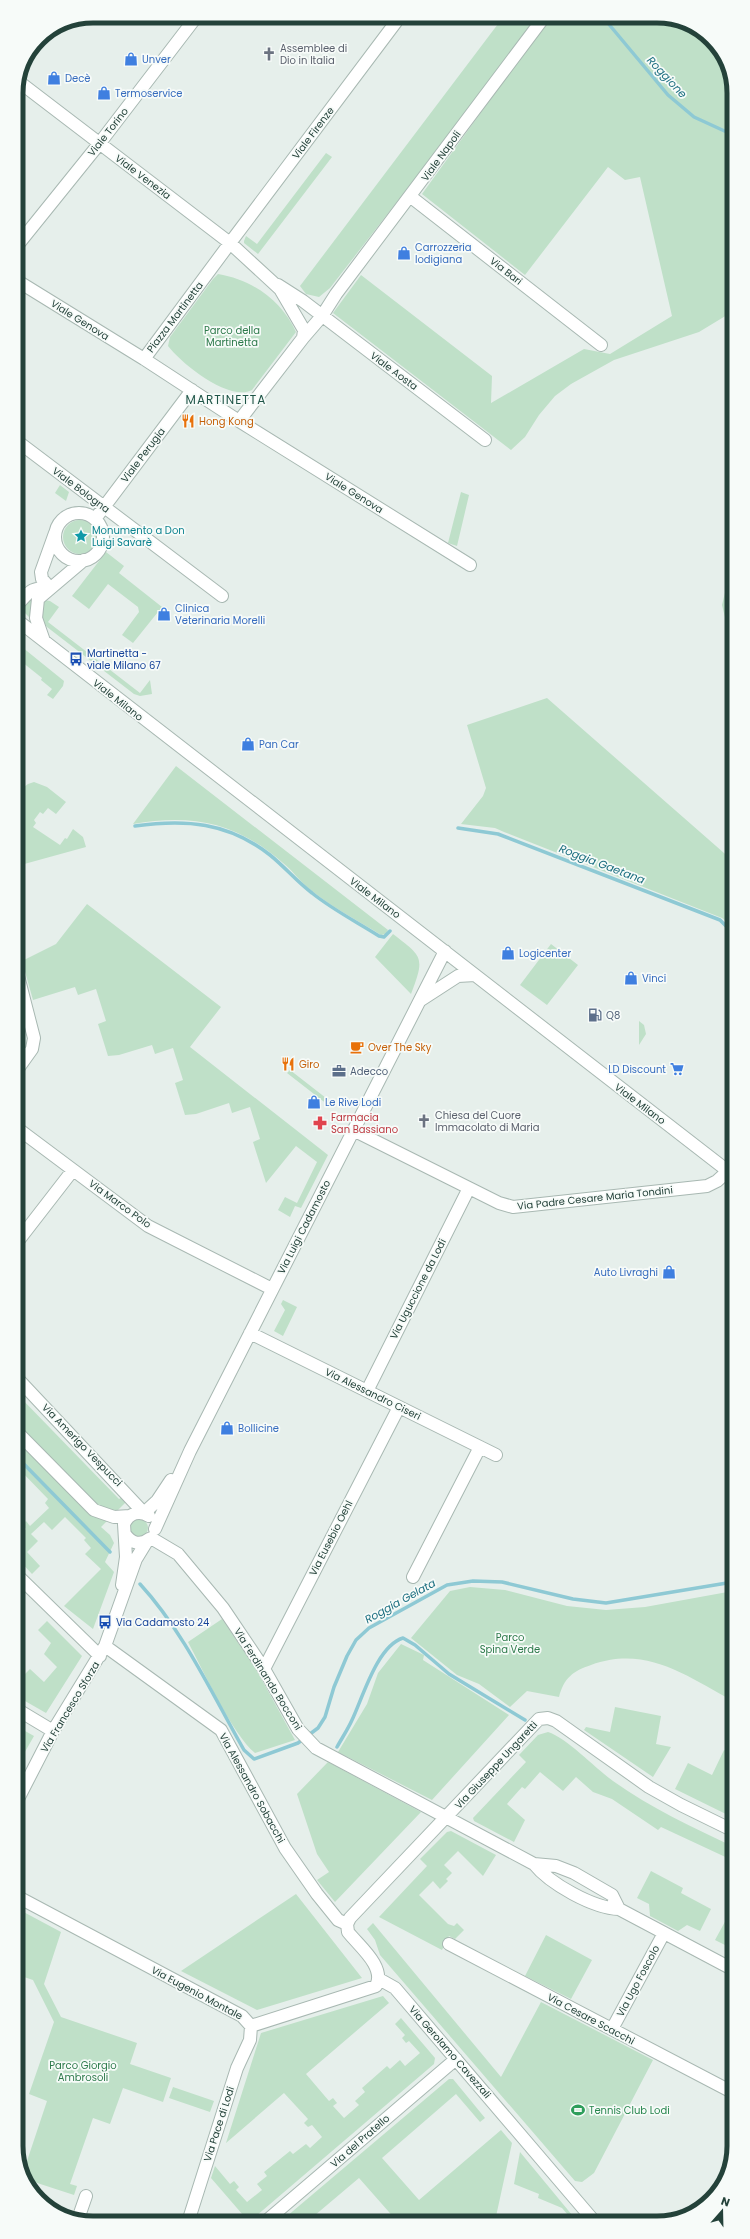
<svg xmlns="http://www.w3.org/2000/svg" width="750" height="2239" font-family="Poppins,sans-serif">
<style>
.green{fill:#bfe0c8}
.lines{fill:none;stroke-linecap:round;stroke-linejoin:round}
.stream{stroke:#8ec9d4;stroke-width:3.5}
.minor-casing{stroke:#a8b8b2;stroke-width:14}
.minor{stroke:#fff;stroke-width:12}
.labels{text-anchor:middle;dominant-baseline:central;stroke-width:3.5;stroke-linejoin:round;paint-order:stroke}
.worship-label{font-size:10px;fill:#5b616d;stroke:#f7fbf9;text-anchor:start}
.shop-label{font-size:10px;fill:#366cbe;stroke:#f7fbf9;text-anchor:start}
.street-label{font-size:10px;fill:#24423a;stroke:#f7fbf9}
.park-label{font-size:10px;fill:#2d7a4b;stroke:#f7fbf9}
.food-label{font-size:10px;fill:#c56008;stroke:#f7fbf9;text-anchor:start}
.culture-label{font-size:10px;fill:#0d838f;stroke:#f7fbf9;text-anchor:start}
.transit-label{font-size:10px;fill:#164399;stroke:#f7fbf9;text-anchor:start}
.service-label{font-size:10px;fill:#4e5e75;stroke:#f7fbf9;text-anchor:start}
.health-label{font-size:10px;fill:#be3a42;stroke:#f7fbf9;text-anchor:start}
.leisure-label{font-size:10px;fill:#27864d;stroke:#f7fbf9;text-anchor:start}
.water-label{font-size:11px;font-style:italic;fill:#1c6f80;stroke:#f7fbf9}
.quarter-label{font-size:12px;letter-spacing:1px;fill:#1f5548;stroke:#f7fbf9}
.rim{fill:none;stroke:#24423a;stroke-width:5}
</style>
<rect width="100%" height="100%" fill="#e6efeb"/>
<path class="green" d="M504 16H537L410 185 330 288 319 297 306 294 300 286Z
M554 16H662L707 35 731 74 732 312 699 332 614 360 571 384 555 396 539 415 525 437 511 450 333 313 361 275 492 376 491 403 584 349 610 354 672 316 640 177 625 180 608 167 525 275 422 194 524 53Z
M326 153 332 157 258 254 244 243V241L246 236 257 244Z
M218 274C253 280 282 301 296 332L252 390C229 402 182 364 168 346L170 337 213 279Z
M60 485 69 492 66 501 55 493Z
M461 492 469 495 457 546 448 543Z
M63 537a17 17 0 1 1 34 0a17 17 0 1 1-34 0Z
M106 552 124 566 119 573 162 607 133 643 122 635 139 612 138 607 108 584 89 609 72 596Z
M732 564V646L722 605Z
M33 597 31 617 30 618 21 609Z
M44 600 50 601 59 607 48 622 140 693 150 680 152 694 140 696 134 694 47 627C40 619 40 610 44 600Z
M17 643 64 681 63 686 53 699 47 695 52 689 41 680 42 678 17 658Z
M547 698 732 860V926L722 918 504 832 495 828 461 824 483 796 486 788 467 725Z
M176 766 388 930 386 934 381 935C357 920 328 905 307 887 298 879 292 870 283 863 236 822 192 814 133 824Z
M34 782 47 787 66 802 56 814 48 808 43 814 40 812 34 820 36 823 33 827 60 845 65 838 67 839 73 829 83 837 86 847 17 866V792L28 784Z
M87 904 221 1007 190 1047 328 1155 301 1208 295 1206 290 1217 278 1210 285 1197 297 1203 317 1162 296 1146 266 1183 253 1142 260 1139 250 1107 232 1113 229 1103 196 1114 185 1115 175 1083 183 1080 173 1048 155 1054 152 1045 119 1055 108 1056 98 1024 106 1021 96 989 78 995 75 987 33 1000 22 961 56 944Z
M393 934C423 957 425 957 411 994L375 957Z
M551 944 578 965 547 1005 520 985Z
M639 1021 644 1025 646 1034 639 1045Z
M290 1070 335 1105 332 1108 287 1073Z
M283 1300 297 1307 283 1336 274 1331 285 1310 281 1304Z
M18 1395 119 1499 124 1496 128 1500 101 1527 110 1535 114 1543 105 1562 114 1572 93 1629 64 1606 101 1569 85 1554 91 1548 84 1540 86 1538 65 1517 52 1530 44 1522 31 1534 38 1541 27 1552 40 1566 32 1574 18 1559V1537L26 1529 22 1525 26 1521 30 1526 49 1508 45 1503 48 1499 18 1468Z
M130 1528a9 9 0 1 1 18 0a9 9 0 1 1-18 0Z
M470 1587 505 1590 567 1606 606 1610 645 1607 733 1591V1701C686 1676 647 1645 591 1665 573 1671 564 1678 559 1697L527 1691 510 1707 479 1684 457 1675 411 1638 450 1591Z
M222 1619 257 1671 295 1740 255 1753C232 1734 203 1670 188 1642Z
M47 1621 82 1656 46 1713 18 1697V1674L22 1677 30 1669 44 1682 57 1667 44 1654 51 1643 38 1630Z
M401 1644 424 1655 423 1660 509 1715 432 1800 338 1752 367 1704 378 1673Z
M615 1707 661 1716 656 1744 671 1747 653 1777 584 1730 586 1727 610 1732Z
M18 1727 34 1736 18 1764V1750L21 1748 18 1740Z
M548 1732C567 1738 595 1768 613 1781 651 1808 692 1827 734 1847V1861L661 1827 658 1830 612 1799 593 1792 576 1777 563 1791 540 1772 525 1789 522 1787 507 1804 525 1820 514 1842 474 1821 473 1818 526 1762 519 1755 538 1735Z
M724 1750 734 1755V1818L675 1789 688 1763 712 1775Z
M328 1762 421 1812 335 1902 317 1880 329 1872 317 1854 297 1794Z
M451 1831 496 1855 483 1876 458 1851 444 1865 452 1873 446 1879 448 1881 440 1889 433 1881 419 1895 448 1924 454 1926 457 1923 464 1930 455 1939 449 1936 442 1950 379 1917 427 1866 420 1859 447 1832Z
M651 1871 683 1888 681 1893 711 1909 700 1931 687 1925 678 1931 650 1916 649 1904 637 1898Z
M296 1894 362 1978 257 2010 181 1971Z
M18 1909 61 1932 44 1984 61 2017 137 2043 130 2064 171 2078 163 2102 123 2088 110 2124 93 2118 70 2184 77 2186 74 2195 28 2180 23 2173 47 2101 29 2094 54 2022 33 1980 18 1975Z
M727 1918 734 1922V1961L733 1949 715 1940Z
M373 1923 501 2077 541 2002 653 2060 594 2173 582 2182 575 2181 380 1955 375 1940 367 1929Z
M546 1935 592 1960 571 1999 525 1976Z
M383 1996 389 2003 306 2074 329 2101 333 2098 337 2103 333 2106 344 2118 359 2105 355 2101 365 2092 362 2088 387 2066 390 2069 400 2060 405 2066 420 2053 409 2041 406 2043 402 2038 405 2035 395 2024 401 2018 435 2058 434 2064 249 2222 211 2178 215 2166 230 2184 234 2181 239 2187 236 2190 247 2202 262 2190 257 2184 267 2176 264 2172 290 2151 293 2154 306 2144 310 2148 322 2137 312 2125 308 2127 304 2123 308 2119 284 2093 226 2143 261 2033Z
M449 2079H453L485 2118 480 2122 456 2094 382 2158 419 2200 501 2130 512 2143 495 2221 394 2222 396 2220 359 2178 314 2216 319 2222H280Z
M173 2087 214 2101 210 2112 169 2098Z
M520 2152 577 2221H573L562 2208 538 2198 539 2194 514 2184Z"/>
<g class="lines">
<path class="stream" d="M602 16 668 95 694 117 731 134
M135 826C185 819 228 822 270 855 285 867 297 882 312 893 333 910 357 922 379 936L384 937 390 931
M458 828 498 834 720 920 732 932
M18 1458 110 1552
M140 1584C184 1632 212 1694 244 1750L254 1759 298 1743 318 1728 325 1717 334 1687 347 1656 356 1640 369 1628 447 1585 473 1581 502 1582 573 1599 606 1603 733 1582
M337 1747C342 1738 348 1729 352 1720 363 1697 377 1646 403 1638L415 1645 449 1674 525 1720"/>
<g class="minor-casing">
<path id="minor" d="M18 81 230 243 396 22
M411 197 601 345
M230 243 280 289 304 330 303 338 239 421 144 359Z
M16 247 99 144 197 16
M16 280 144 359
M278 285 303 301 485 440
M303 338 322 316 336 294 545 16
M239 421 470 565
M17 441 222 596
M55 537a24 24 0 1 1 48 0a24 24 0 1 1-48 0Z
M95 519 192 390
M50 588 42 579 41 572 55 533
M17 605C29 593 30 587 49 588
M17 620 733 1175
M44 641 36 618 38 599 84 560
M17 972 34 1038 32 1049 17 1070
M421 1000 458 976 475 975
M17 1128 148 1226 272 1289
M353 1130 499 1203 513 1207 707 1186 717 1181 728 1171
M18 1241 73 1170
M250 1333 496 1455
M18 1379 144 1513
M367 1391 469 1188
M18 1433 94 1510 114 1517 130 1516
M144 1513 157 1501 171 1480
M155 1529 190 1451 445 951
M125 1534C131 1543 140 1546 149 1539
M151 1538 178 1554 223 1608 264 1669 298 1729 316 1748 534 1864 556 1866 574 1873 612 1895 619 1909
M18 1576 100 1656
M413 1577 480 1447
M122 1585 126 1557 124 1524C129 1513 139 1510 149 1516
M105 1646 221 1730 285 1848 317 1894 338 1920 347 1924
M264 1669 399 1407
M18 1710 53 1731
M18 1799 53 1731 105 1646 136 1559 147 1541
M534 1864C550 1884 593 1908 619 1909L734 1970
M18 1897 242 2016 251 2026
M347 1924 350 1918 539 1719 548 1718 556 1721 649 1787 681 1805 734 1831
M449 1944 734 2093
M379 1979 395 1988 594 2221
M251 2026 376 1986C386 1967 359 1946 348 1932L347 1924
M612 2029 664 1933
M78 2219 86 2196
M188 2222 237 2068 250 2040 251 2026
M265 2222 456 2059"/>
</g>
<use href="#minor" class="minor"/>
</g>
<defs>
<g id="church-bare" transform="scale(1.08)"><path d="M-1.2-6h2.4v3.5h3.3v2.4h-3.3V6h-2.4V-.1h-3.3v-2.4h3.3Z" fill="#6b7280" stroke="#f7fbf9" stroke-width="2.5" paint-order="stroke"/></g>
<g id="shop-bare" transform="scale(1.08)"><path d="M-5-2.5h2.3a2.7 3.5 0 0 1 5.4 0H5L5.5 6h-11ZM-1.5-2.5h3a1.5 2.3 0 0 0-3 0Z" fill="#3f7fe0" stroke="#f7fbf9" stroke-width="2.5" paint-order="stroke"/></g>
<g id="restaurant-bare" transform="scale(1.08)"><path d="M-5-6h1v4h1v-4h1v4h1v-4h1v5L-1.5 .5V6h-2V.5L-5-1ZM5-6V6H3V1.5H1.5Q1.5-4 5-6Z" fill="#e8710a" stroke="#f7fbf9" stroke-width="2.5" paint-order="stroke"/></g>
<g id="sight-bare" transform="scale(1.08)"><path d="M0-6L1.8-2.2L6-1.7L2.9 1.2L3.7 5.4L0 3.3L-3.7 5.4L-2.9 1.2L-6-1.7L-1.8-2.2Z" fill="#0f9aa8" stroke="#f7fbf9" stroke-width="2.5" paint-order="stroke"/></g>
<g id="bus-bare" transform="scale(1.08)"><path d="M-5-6H5V4H4V6H2V4H-2V6H-4V4H-5ZM-3.5-4V0h7V-4ZM-3.5 1.2v1.5H-2V1.2ZM2 1.2v1.5H3.5V1.2Z" fill="#1a4fb4" stroke="#f7fbf9" stroke-width="2.5" paint-order="stroke"/></g>
<g id="fuel-bare" transform="scale(1.08)"><path d="M-5.5-6h7V0h2V4h1.3V-2.5L3-4.5l.8-.8L6-3V5H2.5V1h-1V6h-7ZM-4.2-4.7v3.2H.2V-4.7Z" fill="#5c6f8a" stroke="#f7fbf9" stroke-width="2.5" paint-order="stroke"/></g>
<g id="cafe-bare" transform="scale(1.08)"><path d="M-5.5-4.5H6V0H3Q3 3.5 0 3.5H-2.5Q-5.5 3.5-5.5 0ZM3-3.2v2h1.7v-2ZM-6 4.5H4V6H-6Z" fill="#e8710a" stroke="#f7fbf9" stroke-width="2.5" paint-order="stroke"/></g>
<g id="supermarket-bare" transform="scale(1.08)"><path d="M-6-5.5h2.5l.6 2H6L4.5 2H-2.5L-4.4-4H-6ZM-1.5 3.2a1.3 1.3 0 1 0 .1 0ZM3 3.2a1.3 1.3 0 1 0 .1 0Z" fill="#3f7fe0" stroke="#f7fbf9" stroke-width="2.5" paint-order="stroke"/></g>
<g id="office-bare" transform="scale(1.08)"><path d="M-6-3h4V-5.5h4V-3h4V5H-6ZM-1-4.5V-3h2v-1.5ZM-6 0V1H6V0Z" fill="#5c6f8a" stroke="#f7fbf9" stroke-width="2.5" paint-order="stroke"/></g>
<g id="pharmacy-bare" transform="scale(1.08)"><path d="M-2-6h4v4h4v4h-4v4h-4v-4h-4v-4h4Z" fill="#e0444e" stroke="#f7fbf9" stroke-width="2.5" paint-order="stroke"/></g>
<g id="stadium-bare" transform="scale(1.08)"><path d="M0-5a6.5 5 0 1 0 0 10a6.5 5 0 1 0 0-10ZM-3.5-1.8h7v3.6h-7Z" fill="#2e9e5b" stroke="#f7fbf9" stroke-width="2.5" paint-order="stroke"/></g>
</defs>
<g fill-rule="evenodd">
<use href="#church-bare" x="269" y="54"/>
<use href="#shop-bare" x="131" y="59"/>
<use href="#shop-bare" x="54" y="78"/>
<use href="#shop-bare" x="104" y="93"/>
<use href="#shop-bare" x="404" y="253"/>
<use href="#restaurant-bare" x="188" y="421"/>
<use href="#sight-bare" x="81" y="536"/>
<use href="#shop-bare" x="164" y="614"/>
<use href="#bus-bare" x="76" y="659"/>
<use href="#shop-bare" x="248" y="744"/>
<use href="#shop-bare" x="508" y="953"/>
<use href="#shop-bare" x="631" y="978"/>
<use href="#fuel-bare" x="595" y="1015"/>
<use href="#cafe-bare" x="357" y="1047"/>
<use href="#restaurant-bare" x="288" y="1064"/>
<use href="#supermarket-bare" x="677" y="1069"/>
<use href="#office-bare" x="339" y="1071"/>
<use href="#shop-bare" x="314" y="1102"/>
<use href="#church-bare" x="424" y="1121"/>
<use href="#pharmacy-bare" x="320" y="1123"/>
<use href="#shop-bare" x="669" y="1272"/>
<use href="#shop-bare" x="227" y="1428"/>
<use href="#bus-bare" x="105" y="1622"/>
<use href="#stadium-bare" x="578" y="2110"/>
</g>
<g class="labels">
<g class="worship-label">
<text x="280" y="48">Assemblee di<tspan x="280" dy="12">Dio in Italia</tspan></text>
<text x="435" y="1115">Chiesa del Cuore<tspan x="435" dy="12">Immacolato di Maria</tspan></text>
</g>
<g class="shop-label">
<text x="142" y="59">Unver</text>
<text x="65" y="78">Decè</text>
<text x="115" y="93">Termoservice</text>
<text x="415" y="247">Carrozzeria<tspan x="415" dy="12">lodigiana</tspan></text>
<text x="175" y="608">Clinica<tspan x="175" dy="12">Veterinaria Morelli</tspan></text>
<text x="259" y="744">Pan Car</text>
<text x="519" y="953">Logicenter</text>
<text x="642" y="978">Vinci</text>
<text x="666" y="1069" text-anchor="end">LD Discount</text>
<text x="325" y="1102">Le Rive Lodi</text>
<text x="658" y="1272" text-anchor="end">Auto Livraghi</text>
<text x="238" y="1428">Bollicine</text>
</g>
<g class="street-label">
<text transform="translate(108 132) rotate(-52)">Viale Torino</text>
<text transform="translate(313 133) rotate(-53)">Viale Firenze</text>
<text transform="translate(441 156) rotate(-54)">Viale Napoli</text>
<text transform="translate(143 177) rotate(37)">Viale Venezia</text>
<text transform="translate(506 271) rotate(38)">Via Bari</text>
<text transform="translate(175 317) rotate(-53)">Piazza Martinetta</text>
<text transform="translate(80 320) rotate(32)">Viale Genova</text>
<text transform="translate(394 371) rotate(37)">Viale Aosta</text>
<text transform="translate(143 455) rotate(-53)">Viale Perugia</text>
<text transform="translate(81 490) rotate(37)">Viale Bologna</text>
<text transform="translate(354 493) rotate(32)">Viale Genova</text>
<text transform="translate(118 700) rotate(38)">Viale Milano</text>
<text transform="translate(375 898) rotate(37)">Viale Milano</text>
<text transform="translate(640 1104) rotate(37)">Viale Milano</text>
<text transform="translate(595 1198) rotate(-6)">Via Padre Cesare Maria Tondini</text>
<text transform="translate(120 1204) rotate(36)">Via Marco Polo</text>
<text transform="translate(304 1227) rotate(-63)">Via Luigi Cadamosto</text>
<text transform="translate(418 1289) rotate(-63)">Via Uguccione da Lodi</text>
<text transform="translate(373 1394) rotate(26)">Via Alessandro Ciseri</text>
<text transform="translate(82 1445) rotate(46)">Via Amerigo Vespucci</text>
<text transform="translate(331 1538) rotate(-63)">Via Eusebio Oehl</text>
<text transform="translate(268 1679) rotate(58)">Via Ferdinando Bocconi</text>
<text transform="translate(70 1707) rotate(-59)">Via Francesco Sforza</text>
<text transform="translate(496 1765) rotate(-47)">Via Giuseppe Ungaretti</text>
<text transform="translate(252 1788) rotate(61)">Via Alessandro Sobacchi</text>
<text transform="translate(638 1981) rotate(-62)">Via Ugo Foscolo</text>
<text transform="translate(197 1993) rotate(28)">Via Eugenio Montale</text>
<text transform="translate(591 2019) rotate(28)">Via Cesare Scacchi</text>
<text transform="translate(450 2052) rotate(49)">Via Gerolamo Cavezzali</text>
<text transform="translate(219 2124) rotate(-72)">Via Pace di Lodi</text>
<text transform="translate(360 2141) rotate(-41)">Via del Pratello</text>
</g>
<g class="park-label">
<text x="232" y="330">Parco della<tspan x="232" dy="12">Martinetta</tspan></text>
<text x="510" y="1637">Parco<tspan x="510" dy="12">Spina Verde</tspan></text>
<text x="83" y="2065">Parco Giorgio<tspan x="83" dy="12">Ambrosoli</tspan></text>
</g>
<g class="food-label">
<text x="199" y="421">Hong Kong</text>
<text x="368" y="1047">Over The Sky</text>
<text x="299" y="1064">Giro</text>
</g>
<g class="culture-label">
<text x="92" y="530">Monumento a Don<tspan x="92" dy="12">Luigi Savarè</tspan></text>
</g>
<g class="transit-label">
<text x="87" y="653">Martinetta -<tspan x="87" dy="12">viale Milano 67</tspan></text>
<text x="116" y="1622">Via Cadamosto 24</text>
</g>
<g class="service-label">
<text x="606" y="1015">Q8</text>
<text x="350" y="1071">Adecco</text>
</g>
<g class="health-label">
<text x="331" y="1117">Farmacia<tspan x="331" dy="12">San Bassiano</tspan></text>
</g>
<g class="leisure-label">
<text x="589" y="2110">Tennis Club Lodi</text>
</g>
<g class="water-label">
<text transform="translate(667 77) rotate(47)">Roggione</text>
<text transform="translate(602 864) rotate(21)">Roggia Gaetana</text>
<text transform="translate(400 1601) rotate(-29)">Roggia Gelata</text>
</g>
<g class="quarter-label">
<text x="226" y="399">MARTINETTA</text>
</g>
</g>
<path d="M0 0H750V2239H0ZM93 23H657A70 70 0 0 1 727 93V2146A70 70 0 0 1 657 2216H93A70 70 0 0 1 23 2146V93A70 70 0 0 1 93 23Z" fill="#f7fbf9" fill-rule="evenodd"/>
<path class="rim" d="M93 23H657A70 70 0 0 1 727 93V2146A70 70 0 0 1 657 2216H93A70 70 0 0 1 23 2146V93A70 70 0 0 1 93 23Z"/>
<g transform="translate(722 2211) rotate(20)" stroke="#f7fbf9" stroke-width="3" paint-order="stroke">
<path d="M0-3L7 15L0 10L-7 15Z" fill="#24423a"/>
<text y="-6" font-size="11" font-weight="bold" text-anchor="middle" fill="#24423a">N</text>
</g>
</svg>
